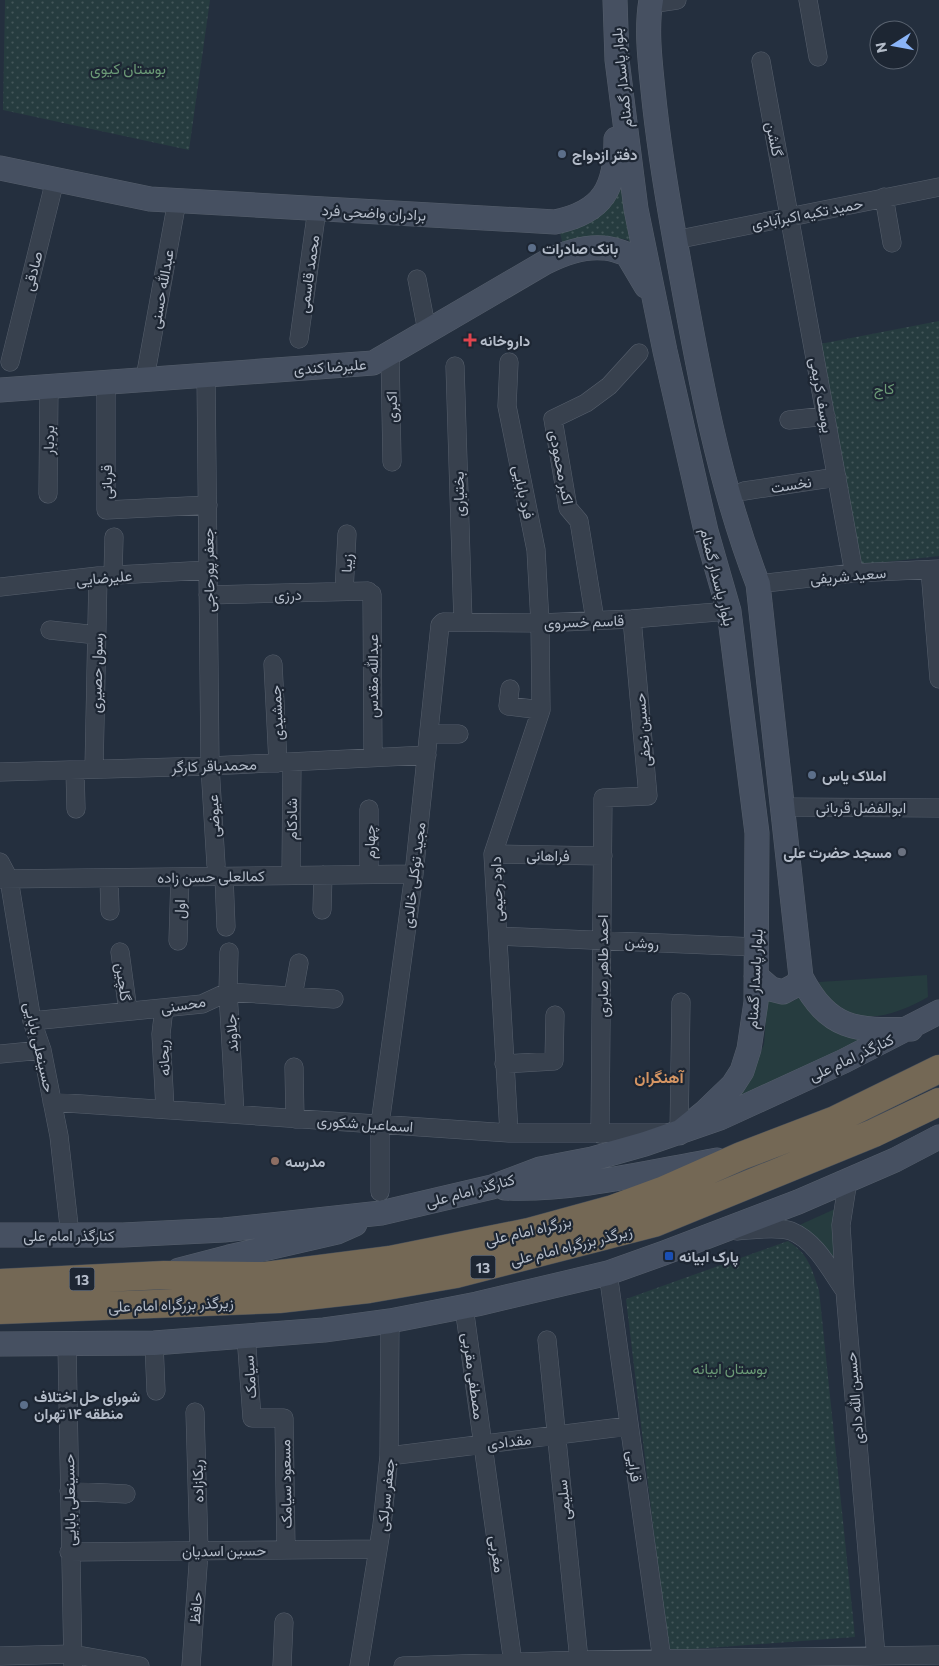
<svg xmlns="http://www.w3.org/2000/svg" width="939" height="1666" font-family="Commissioner,Vazirmatn,sans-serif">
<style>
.grass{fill:url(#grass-dots)}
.garden{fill:#263c3f}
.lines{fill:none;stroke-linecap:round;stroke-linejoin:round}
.street-casing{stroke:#565f6c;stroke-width:19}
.secondary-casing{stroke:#565f6c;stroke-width:25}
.highway-casing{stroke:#434c59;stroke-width:29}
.street{stroke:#38414e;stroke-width:18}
.secondary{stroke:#465061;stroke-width:24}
.highway{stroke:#746855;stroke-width:28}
.service-dot{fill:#5c6f8a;stroke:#1d2633;stroke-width:2}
.health-dot{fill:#e0444e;stroke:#1d2633;stroke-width:2}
.worship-dot{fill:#6b7280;stroke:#1d2633;stroke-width:2}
.education-dot{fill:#8d6e63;stroke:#1d2633;stroke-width:2}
.transit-dot{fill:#1a4fb4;stroke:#1d2633;stroke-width:2}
.labels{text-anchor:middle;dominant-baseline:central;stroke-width:4.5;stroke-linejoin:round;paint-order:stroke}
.shield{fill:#1d2633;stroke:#878f9c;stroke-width:1}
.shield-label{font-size:14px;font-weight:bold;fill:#b4bcc9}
.park-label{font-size:15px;fill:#6b9a76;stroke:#1d2633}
.street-label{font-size:15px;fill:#b4bcc9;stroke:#1d2633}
.poi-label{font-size:15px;font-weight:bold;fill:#b4bcc9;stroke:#1d2633;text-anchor:start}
.neighbourhood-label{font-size:16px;font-weight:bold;fill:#d59563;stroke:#1d2633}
</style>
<defs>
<pattern id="grass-dots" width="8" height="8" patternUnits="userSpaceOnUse" patternTransform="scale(1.25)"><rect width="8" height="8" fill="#263c3f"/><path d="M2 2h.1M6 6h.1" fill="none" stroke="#435659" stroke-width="1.8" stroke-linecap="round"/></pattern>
</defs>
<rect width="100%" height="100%" fill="#242f3e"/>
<path class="grass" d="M5 0H210L189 150 3 110Z
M622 184 640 254 628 240 610 237 563 245 559 229Z
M939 321V556L860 565 820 344Z
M788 1241C809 1254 811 1268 819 1290L855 1637 668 1651 626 1299Z"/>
<path class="garden" d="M927 975 928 997C899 1013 864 1028 835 1003 826 996 822 992 819 982Z
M768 993C779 1004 791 1007 802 994L870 1038 788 1074 711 1113 750 1079 764 1044Z
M837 1208 838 1271 795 1227Z"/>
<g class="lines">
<g class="street-casing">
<path id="street" d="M808 0 818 57
M650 4 677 0
M761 61 854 573
M884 197 892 243
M675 240 939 187
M417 279 427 331
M299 339 317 209
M390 353 392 462
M10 362 55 180
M509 362 507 406 536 550 540 623 541 710 493 854 509 1133
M455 366 463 622
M206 374 210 766 216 865
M145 378 177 201
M106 382V510L208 505
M789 420 826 416
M744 491 837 477
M48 494 49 386
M930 570 939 679
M113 575 114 537
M758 584 854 573 939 569
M0 587 98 576 208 570
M344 592 347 534
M372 594 373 758
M208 595 368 591
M595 620 579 521 568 508 553 419 586 403 609 386 639 353
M50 630 97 635
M273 664 278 763
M510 689 508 706 541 710
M430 734H459
M94 769 98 576
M75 770 76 809
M0 772 210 766 427 755
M783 807 939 808
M369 809V874
M493 854 603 856
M0 862 9 879 32 1021 42 1050 59 1136 70 1235
M291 875 292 762
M224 876 226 927
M109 878 110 911
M0 879 414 874
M322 910 323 875
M498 936 756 947
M178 941 180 877
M120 952 128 1011
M229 952 228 992 235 1114
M293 996 299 963
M164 1008 161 1034 165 1109
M32 1021 202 1004 228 992 334 999
M0 1054 42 1050
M504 1064 554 1061 555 1015
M294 1067 295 1119
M52 1102 509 1133H679L681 1002
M600 1134 603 798 648 796 632 619
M848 1180 841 1225 845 1291 876 1656
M380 1192V1124L414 874 440 625 443 622 540 623 632 619 729 611
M737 1231C752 1230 776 1226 791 1231 816 1241 830 1270 845 1291
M608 1273 662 1660 660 1666
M464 1307 513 1663
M246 1335 252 1418H284L286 1549
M547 1340 579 1660
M154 1343 156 1391
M67 1345 73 1666
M389 1456 629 1426
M69 1491 126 1494
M69 1552 378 1549
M0 1656 72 1654 140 1666
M191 1666 199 1551 195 1412
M282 1666 284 1622
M359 1666 382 1525 389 1456 390 1321
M403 1666 579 1660 939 1655"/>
</g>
<g class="secondary-casing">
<path id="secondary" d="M615 0 617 60 636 209 665 351 706 531 729 611 757 833 756 1002 749 1049 742 1071 733 1085 705 1112 679 1133
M651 0C646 29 650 61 653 90 658 141 666 190 675 240 696 356 715 473 758 584L801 977C829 1030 855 1031 911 1029
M0 168 150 199 555 222C604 212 616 187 616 139
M0 390 373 363 546 262C562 254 585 246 604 248 611 248 620 252 627 254L646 286
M756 976 771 989 783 992 796 985 801 977
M505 1188C574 1191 649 1172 717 1160
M0 1235H123L224 1230 381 1213 492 1187 540 1169 592 1159 645 1144 720 1118 844 1061 939 1012
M179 1270 229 1257 337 1232 355 1224
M0 1344 154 1343 324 1330 390 1321 477 1304 608 1273 664 1253 798 1202 895 1160 939 1137"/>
</g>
<g class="highway-casing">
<path id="highway" d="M0 1283 164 1275 265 1276 390 1260 529 1232 613 1209 662 1191 741 1156 835 1120 939 1069
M0 1310 279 1299 369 1289 456 1274 654 1223 874 1133 939 1102"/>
</g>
<use href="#street" class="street"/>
<use href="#secondary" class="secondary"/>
<use href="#highway" class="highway"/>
</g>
<g class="service-dot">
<circle cx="562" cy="154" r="5"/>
<circle cx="532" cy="248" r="5"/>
<circle cx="812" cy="775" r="5"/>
<circle cx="24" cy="1405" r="5"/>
</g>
<path class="health-dot" d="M467.5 332.5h5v5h5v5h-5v5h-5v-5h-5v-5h5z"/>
<circle class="worship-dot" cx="902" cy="852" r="5"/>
<circle class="education-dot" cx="275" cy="1161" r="5"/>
<rect class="transit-dot" x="664" y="1251" width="10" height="10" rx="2.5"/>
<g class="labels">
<g class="shield">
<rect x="470.5" y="1255.5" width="25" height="23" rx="4"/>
<rect x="69.5" y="1267.5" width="25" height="23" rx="4"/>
</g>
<g class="shield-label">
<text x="483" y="1267">13</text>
<text x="82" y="1279">13</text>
</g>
<g class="park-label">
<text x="128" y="68">بوستان کیوی</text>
<text x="884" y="388">کاج</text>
<text x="730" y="1368">بوستان ابیانه</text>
</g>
<g class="street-label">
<text transform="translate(621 78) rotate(-96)">بلوار پاسدار گمنام</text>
<text transform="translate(775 139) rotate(79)">گلشن</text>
<text transform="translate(374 212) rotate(3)">برادران واضحی فرد</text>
<text transform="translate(807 213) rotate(-11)">حمید تکیه اکبرآبادی</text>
<text transform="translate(32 271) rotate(-76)">صادقی</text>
<text transform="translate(308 274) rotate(-82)">محمد قاسمی</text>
<text transform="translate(161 289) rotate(-80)">عبدالله حسنی</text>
<text transform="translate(330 366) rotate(-4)">علیرضا کندی</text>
<text transform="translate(822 395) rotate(80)">یوسف کریمی</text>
<text transform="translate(391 407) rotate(-91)">اکبری</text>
<text transform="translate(48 440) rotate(-89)">بردبار</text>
<text transform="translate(562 467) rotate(79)">اکبر محمودی</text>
<text transform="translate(106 482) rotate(-90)">قربانی</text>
<text transform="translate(791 484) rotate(-9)">نخست</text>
<text transform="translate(524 492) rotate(78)">فرد بابایی</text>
<text transform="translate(458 494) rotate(-91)">بختیاری</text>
<text transform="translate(346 563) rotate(-88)">زیبا</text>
<text transform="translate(208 570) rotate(-91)">جعفر پورحاجی</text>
<text transform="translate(848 575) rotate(-5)">سعید شریفی</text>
<text transform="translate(104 577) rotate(-5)">علیرضایی</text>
<text transform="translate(718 577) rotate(76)">بلوار پاسدار گمنام</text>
<text transform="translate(288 594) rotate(-1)">درزی</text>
<text transform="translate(584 621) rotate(-2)">قاسم خسروی</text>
<text transform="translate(96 673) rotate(-89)">رسول حصیری</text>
<text transform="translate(372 676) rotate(-90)">عبدالله مقدس</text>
<text transform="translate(276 713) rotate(-93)">جمشیدی</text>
<text transform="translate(642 730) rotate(-95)">حسین نجفی</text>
<text transform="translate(214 765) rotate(-2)">محمدباقر کارگر</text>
<text x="861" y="807">ابوالفضل قربانی</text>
<text transform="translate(213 816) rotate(-93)">عیوضی</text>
<text transform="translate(291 819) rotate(-90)">شادکام</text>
<text transform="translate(369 842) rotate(-91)">چهارم</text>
<text transform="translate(548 855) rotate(1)">فراهانی</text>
<text transform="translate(413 875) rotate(-83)">مجید توکلی خالدی</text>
<text transform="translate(211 876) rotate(-1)">کمالعلی حسن زاده</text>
<text transform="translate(496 889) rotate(-92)">داود رحیمی</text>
<text transform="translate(179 909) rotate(-89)">اول</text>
<text transform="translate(642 942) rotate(3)">روشن</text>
<text transform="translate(602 966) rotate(-90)">احمد طاهر صابری</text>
<text transform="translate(754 979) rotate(-87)">بلوار پاسدار گمنام</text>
<text transform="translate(124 982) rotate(82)">گلچین</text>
<text transform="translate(183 1004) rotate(-9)">محسنی</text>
<text transform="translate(231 1033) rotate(-93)">جلاوند</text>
<text transform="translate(40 1047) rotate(77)">حسینعلی بابایی</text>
<text transform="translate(851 1057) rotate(-25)">کنارگذر امام علی</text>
<text transform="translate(163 1058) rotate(-93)">ریحانه</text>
<text transform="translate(365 1123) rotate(4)">اسماعیل شکوری</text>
<text transform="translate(470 1190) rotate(-15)">کنارگذر امام علی</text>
<text transform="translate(528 1230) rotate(-13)">بزرگراه امام علی</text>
<text x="69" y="1235">کنارگذر امام علی</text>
<text transform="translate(571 1245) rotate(-14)">زیرگذر بزرگراه امام علی</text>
<text transform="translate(171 1304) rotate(-2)">زیرگذر بزرگراه امام علی</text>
<text transform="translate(474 1376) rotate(82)">مصطفی مقربی</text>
<text transform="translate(249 1377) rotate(-94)">سیامک</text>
<text transform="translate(854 1398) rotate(-95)">حسین الله دادی</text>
<text transform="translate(509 1441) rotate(-7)">مقدادی</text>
<text transform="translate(635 1466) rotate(82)">قرایی</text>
<text transform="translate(197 1481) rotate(-91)">ریکازاده</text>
<text transform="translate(285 1484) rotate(-91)">مسعود سیامک</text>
<text transform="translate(385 1495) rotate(-84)">جعفر سرلکی</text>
<text transform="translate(69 1500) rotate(-91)">حسینعلی بابایی</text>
<text transform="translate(563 1500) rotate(-96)">سلیمی</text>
<text transform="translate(224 1550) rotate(-1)">حسین اسدیان</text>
<text transform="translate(498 1554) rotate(82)">مغربی</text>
<text transform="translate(195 1608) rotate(-86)">حافظ</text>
</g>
<g class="poi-label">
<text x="572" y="154">دفتر ازدواج</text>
<text x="542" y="248">بانک صادرات</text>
<text x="480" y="340">داروخانه</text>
<text x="822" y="775">املاک یاس</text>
<text x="892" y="852" text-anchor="end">مسجد حضرت علی</text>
<text x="285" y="1161">مدرسه</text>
<text x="679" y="1256">پارک ابیانه</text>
<text x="34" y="1396">شورای حل اختلاف<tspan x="34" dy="17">منطقه ۱۴ تهران</tspan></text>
</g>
<g class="neighbourhood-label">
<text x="659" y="1076">آهنگران</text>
</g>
</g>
<g transform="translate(894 45) rotate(259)"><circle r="24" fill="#1d2633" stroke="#59626f"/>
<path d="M0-4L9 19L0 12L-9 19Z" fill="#8ab4f8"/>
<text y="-8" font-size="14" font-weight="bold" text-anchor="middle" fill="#b4bcc9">N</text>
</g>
</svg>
